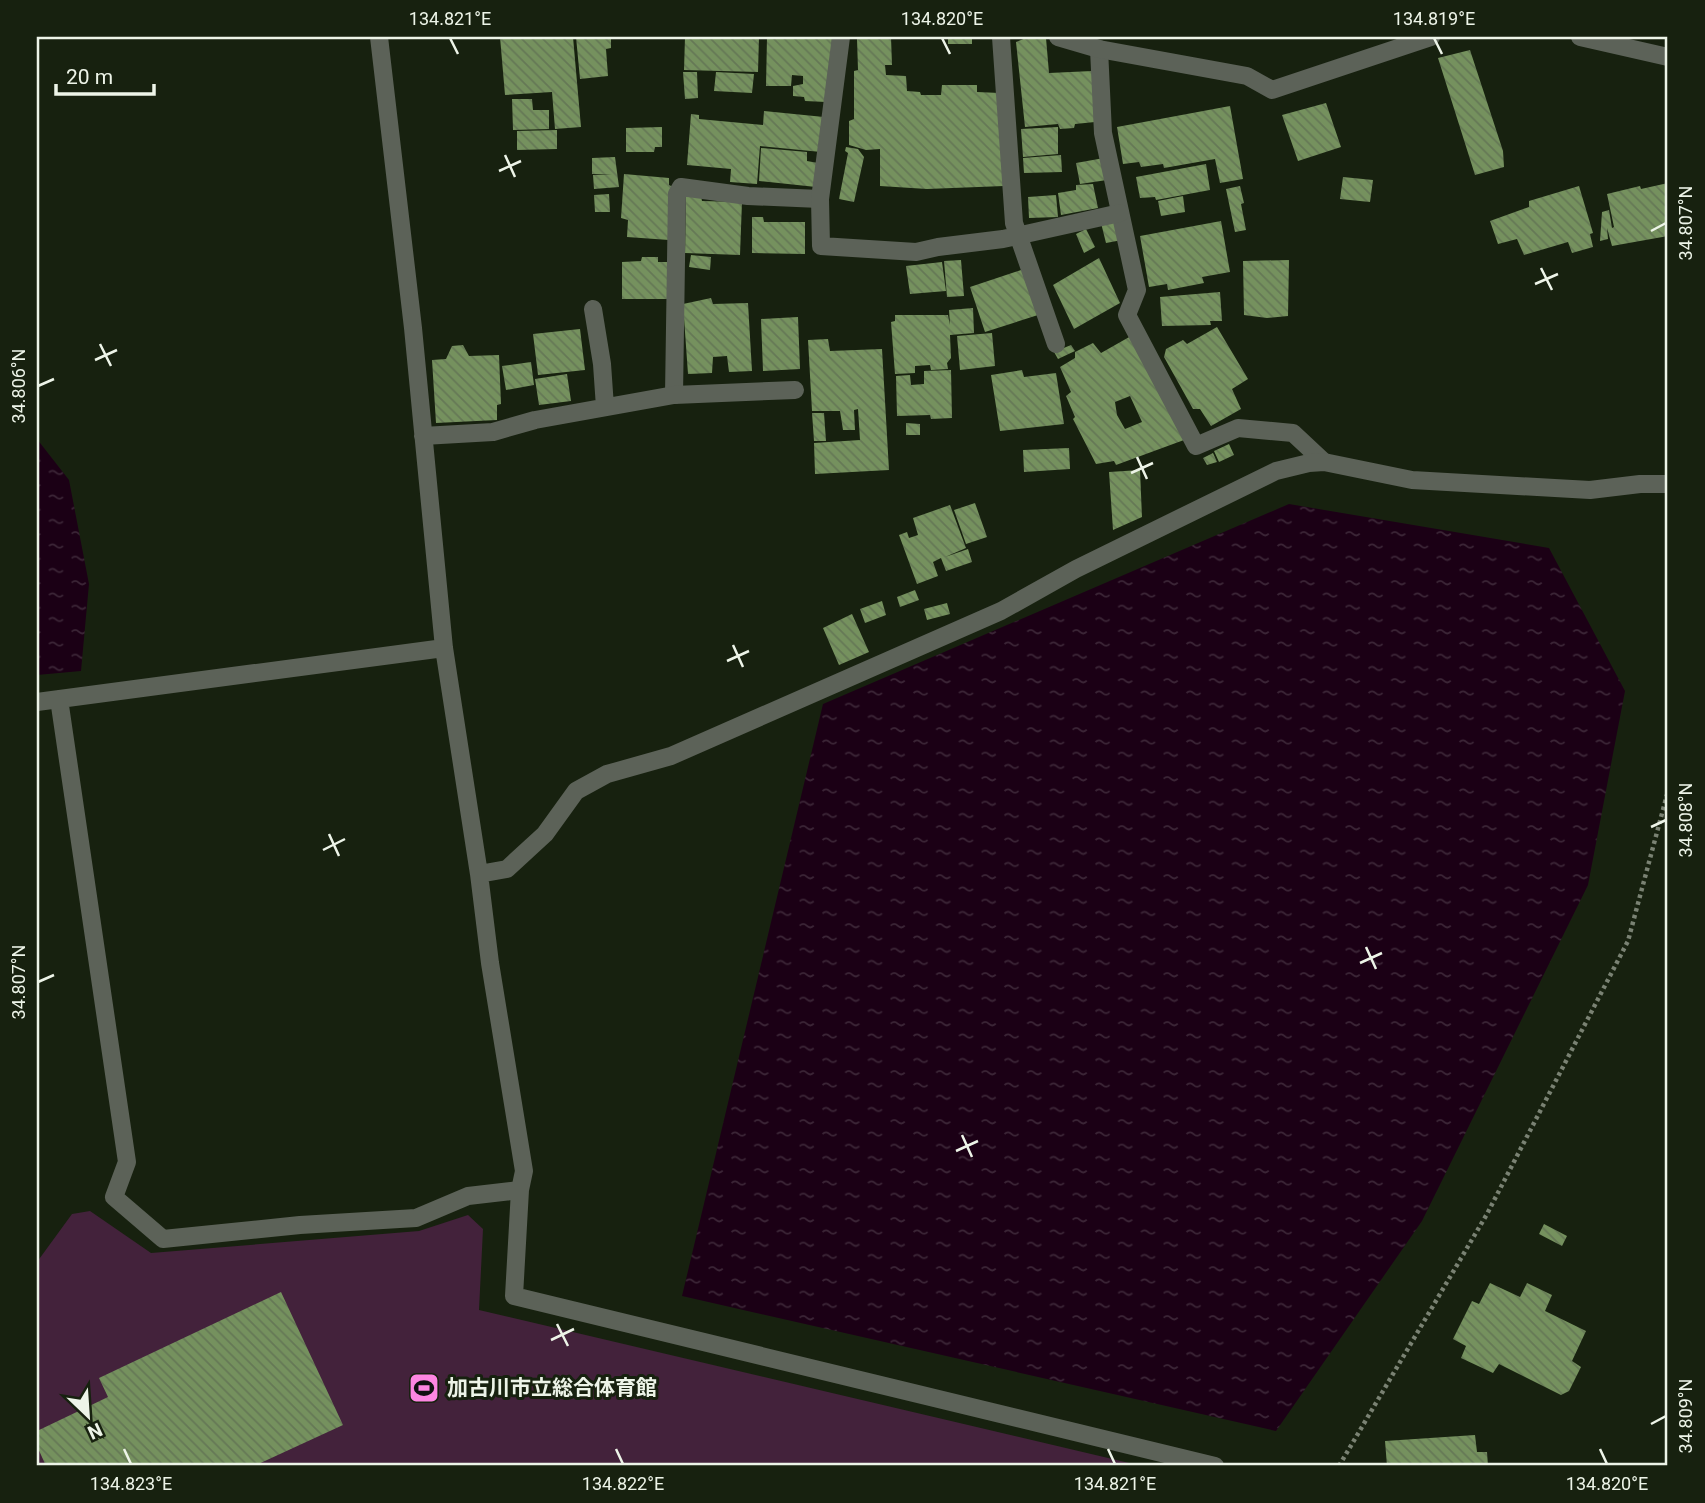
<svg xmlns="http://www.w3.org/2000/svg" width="1705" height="1503" font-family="Roboto,'Noto Sans JP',sans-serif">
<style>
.grass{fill:#43223b}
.water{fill:url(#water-ripples)}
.building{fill:url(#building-back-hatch);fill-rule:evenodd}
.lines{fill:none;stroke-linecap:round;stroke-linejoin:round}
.path{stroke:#7a8273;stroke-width:4.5;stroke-dasharray:3.5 3.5;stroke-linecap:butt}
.lane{stroke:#5c6258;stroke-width:18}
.street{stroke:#5c6258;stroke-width:18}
.ticks{fill:none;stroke:#edf4e8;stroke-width:2.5}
.labels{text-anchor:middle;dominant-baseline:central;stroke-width:6;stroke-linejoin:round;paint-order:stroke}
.poi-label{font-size:21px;font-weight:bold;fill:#edf4e8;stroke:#17210f;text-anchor:start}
.neatline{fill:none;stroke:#edf4e8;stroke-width:2.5}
.ticks-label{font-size:18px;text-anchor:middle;fill:#edf4e8}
</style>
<defs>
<pattern id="water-ripples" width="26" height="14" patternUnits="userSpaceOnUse" patternTransform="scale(1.75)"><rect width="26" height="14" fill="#1b0015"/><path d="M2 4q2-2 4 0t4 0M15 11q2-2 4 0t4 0" fill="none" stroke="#3c2637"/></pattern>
<pattern id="building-back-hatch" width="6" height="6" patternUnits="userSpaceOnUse" patternTransform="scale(1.75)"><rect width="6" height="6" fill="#75915e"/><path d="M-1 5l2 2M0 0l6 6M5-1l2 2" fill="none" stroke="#657856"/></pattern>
</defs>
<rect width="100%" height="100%" fill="#17210f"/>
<path class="grass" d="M90 1211 151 1253 419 1231 468 1215 483 1229 479 1310 1142 1466H37V1262L72 1214Z"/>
<path class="water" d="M37 439 69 480 89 584 81 671 37 675Z
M1289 504 1549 548 1625 691 1588 885 1422 1221 1276 1431 682 1296 823 704Z"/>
<path class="building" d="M500 37H573L581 127 555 129 552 92 505 95Z
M576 37H611V48L606 49 608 76 580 79Z
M685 37H759L758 72 684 70Z
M767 37H832L831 75 826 102 805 101 804 97 793 96V86L803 84V76L792 75 791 86H766Z
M861 37H891L892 65H885L886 75 906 76 907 91 920 92 921 95H941L942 85H977V92L1000 93 1004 186 927 189 880 186V149L866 150 849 145V121L854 119V71L858 70 857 39Z
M948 37H972V44H948Z
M1026 38H1046L1049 73 1092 71 1095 122 1075 124 1074 128 1060 129 1058 124 1025 127 1016 42Z
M1470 50 1503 151 1504 167 1475 175 1438 58Z
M683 72H697L698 98 685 99Z
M716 72 754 74 752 93 714 91Z
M512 99H532L533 110H549V129L513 130Z
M1326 103 1341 147 1298 161 1282 115Z
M1230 106 1243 179 1220 183 1215 159 1164 168 1163 164 1141 167 1139 162 1123 164 1117 127Z
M764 111 824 117 821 152 760 146 757 184 730 182 731 169 687 165 691 114 699 115V119L763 125Z
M662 127V147H655L654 152H626V128Z
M1058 127V154L1023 157 1021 129Z
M557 130V149L517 150V131Z
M846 147 858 149 864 157 854 202 839 199 848 153 845 151Z
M761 148 807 152V161L818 163 816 187 759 181Z
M1061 155 1062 172 1024 173 1023 158Z
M615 157 619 187 594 189 593 175 612 174H592V158Z
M1104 158 1107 180 1080 184 1076 163Z
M1206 164 1210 190 1156 200 1155 197 1140 198 1136 177Z
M624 174 669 178V185L673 187 669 240 627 237 628 220 621 218Z
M1343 177 1373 180 1370 202 1340 199Z
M1668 183V236L1612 246 1607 228 1608 239 1600 241 1602 212 1609 210 1612 228 1614 227 1607 194 1640 186 1641 189Z
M1093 184 1098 208 1061 215 1058 193 1076 190V185Z
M1240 186 1244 203 1241 204 1246 230 1235 232 1226 189Z
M1579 186 1593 233 1590 234 1593 247 1572 253 1568 242 1524 255 1517 239 1498 244 1490 221 1529 207V201Z
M609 194 610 212H595L594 195Z
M1056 195 1058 217 1029 218 1028 197Z
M686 196H701L702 201 742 202 740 255 685 253Z
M1183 196 1185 212 1161 216 1158 201Z
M752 217H763L764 222H805V254L752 253Z
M1118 220 1122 240 1106 243 1101 223Z
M1221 221 1230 272 1202 277 1204 283 1168 290 1167 284 1149 287 1140 236Z
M1086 229 1095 247 1084 253 1076 234Z
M691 255 711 257 710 270 689 267Z
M642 257H658V262H668V299H622V262L641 261Z
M1099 258 1120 303 1074 329 1053 285Z
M961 260 964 296 947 297 944 261Z
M1289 260 1288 316 1267 318 1244 315 1243 261Z
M942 262 946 291 910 294 906 266Z
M1024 269 1038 315 985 332 970 287Z
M1220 292 1222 321H1210L1211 325 1162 326 1160 297Z
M711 298 713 304 748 303 752 371 729 372 727 356 713 357 712 373 688 374 683 304Z
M973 308 974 333 950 335 951 358 947 363 948 369 931 370 930 365 915 366V373L895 374 891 322 895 321V315H948L950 325 949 310Z
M798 317 800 369 763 371 761 319Z
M1217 327 1248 379 1232 389 1241 409 1211 426 1200 409H1193L1164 357 1166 349 1183 340 1187 344Z
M580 329 585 370 538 375 533 334Z
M992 333 995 366 960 370 957 336Z
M1131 336 1184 440 1116 465 1114 461 1096 464 1073 419 1075 417 1066 396 1071 392 1060 367 1075 358V352L1093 343 1101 353ZM1130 396 1142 422 1125 429 1117 415 1115 402Z
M828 339 830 351 882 349 889 470 815 474 814 443 860 440 858 409 854 410 855 430H843L840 411H812L808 340Z
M463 345 469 356 499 355 501 404 497 405V420L436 423 432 360 446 359 452 346Z
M1071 345 1075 351 1058 359 1054 352Z
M531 362 534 385 506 390 502 366Z
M951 370 952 418 931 419 930 415 897 416 896 376 910 375 911 385 924 384V371Z
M1022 370 1024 377 1056 373 1064 424 1000 431 991 375Z
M567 374 571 401 539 405 535 379Z
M812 413H824L826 441H814Z
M906 423 920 424V435H906Z
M1229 444 1234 455 1219 462 1214 451Z
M1069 448 1070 469 1024 472 1023 450Z
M1213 453 1217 462 1207 465 1203 458Z
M1140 470 1142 517 1113 530 1109 472Z
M975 503 987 537 966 544 954 510Z
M950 505 966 548 945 557 968 549 972 562 946 571 941 558 933 562 938 576 917 584 899 535 907 532 909 538 918 535 913 518Z
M915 590 919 600 900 607 897 597Z
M882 601 886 615 865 623 860 609Z
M947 603 950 614 927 620 924 609Z
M852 614 869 652 839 665 823 628Z
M1544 1224 1567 1236 1562 1246 1539 1234Z
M1490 1283 1520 1297 1527 1283 1552 1295 1545 1311 1586 1331 1572 1361 1581 1367 1569 1391 1561 1395 1499 1364 1493 1373 1461 1358 1466 1346 1453 1339 1472 1301 1479 1304Z
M281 1292 343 1425 254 1466H46L37 1446V1431L108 1397 99 1378Z
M1475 1435 1477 1452H1487L1488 1466H1387L1385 1441Z"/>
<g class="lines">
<path class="path" d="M1339 1466 1487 1214 1628 941 1668 791"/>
<path class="lane" d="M1099 49 1103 133 1137 290 1127 315 1196 446 1238 428 1293 433 1324 462
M674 395 677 194 681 187 748 196 820 199"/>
<path class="street" d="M841 37 820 199 821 246 916 252 938 247 1003 239 1120 213
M1001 37 1014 223 1056 344
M1058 37 1099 49 1247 76 1272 90 1431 37
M1580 37 1668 57
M593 309 602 364 605 407
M423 436 493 432 535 420 674 395 795 390
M59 699 127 1162 114 1197 163 1239 300 1225 416 1218 468 1196 520 1190 524 1171 490 963 479 874 444 648 413 328 379 37
M37 702 444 648
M479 874 507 869 545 834 576 791 607 774 671 756 1001 611 1076 569 1276 471 1309 463 1324 462 1412 480 1590 490 1640 484H1668
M520 1190 514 1296 1215 1466"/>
</g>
<path class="ticks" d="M450 38 458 54M942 38 950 54M1434 38 1442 54M505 155 515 177M499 171 521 161M1651 231 1666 223M1541 268 1552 290M1535 284 1558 274M100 344 111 366M95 360 117 350M38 386 54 379M1137 457 1147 479M1131 473 1153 463M733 645 743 667M727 661 749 651M1651 827 1666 820M329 834 339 856M323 850 345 839M1366 947 1376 969M1360 963 1382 953M38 982 54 975M962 1135 972 1157M956 1151 978 1141M557 1324 568 1346M551 1340 574 1329M1651 1424 1666 1416M124 1449 131 1464M616 1449 623 1464M1108 1449 1115 1464M1600 1449 1607 1464"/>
<defs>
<g id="stadium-square" transform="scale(1.575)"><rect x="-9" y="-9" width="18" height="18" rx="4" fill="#fd86e1" stroke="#17210f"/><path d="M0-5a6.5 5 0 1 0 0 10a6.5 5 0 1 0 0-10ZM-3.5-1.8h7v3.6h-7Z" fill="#111"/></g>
</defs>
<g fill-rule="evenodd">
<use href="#stadium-square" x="424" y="1388"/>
</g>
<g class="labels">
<g class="poi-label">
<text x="447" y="1388">加古川市立総合体育館</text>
</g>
</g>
<rect width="1705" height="1503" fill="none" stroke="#17210f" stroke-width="77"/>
<g transform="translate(88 1416) rotate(155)" stroke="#17210f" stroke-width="5" paint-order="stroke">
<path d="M0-5L12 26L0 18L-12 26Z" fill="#edf4e8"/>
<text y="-10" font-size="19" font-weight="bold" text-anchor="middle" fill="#edf4e8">N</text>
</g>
<path d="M56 84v10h98v-10" fill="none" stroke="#edf4e8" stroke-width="3.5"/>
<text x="66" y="84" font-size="21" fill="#edf4e8" stroke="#17210f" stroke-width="5" paint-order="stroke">20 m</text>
<rect x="38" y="38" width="1628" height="1426" class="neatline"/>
<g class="ticks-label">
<text x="450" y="25">134.821°E</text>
<text x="942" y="25">134.820°E</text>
<text x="1434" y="25">134.819°E</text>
<text transform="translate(1686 223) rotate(-90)" y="6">34.807°N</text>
<text transform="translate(19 386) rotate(-90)" y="6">34.806°N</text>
<text transform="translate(1686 820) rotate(-90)" y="6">34.808°N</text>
<text transform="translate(19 982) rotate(-90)" y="6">34.807°N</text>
<text transform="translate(1686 1416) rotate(-90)" y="6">34.809°N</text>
<text x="131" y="1490">134.823°E</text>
<text x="623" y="1490">134.822°E</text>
<text x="1115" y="1490">134.821°E</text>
<text x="1607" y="1490">134.820°E</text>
</g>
</svg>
